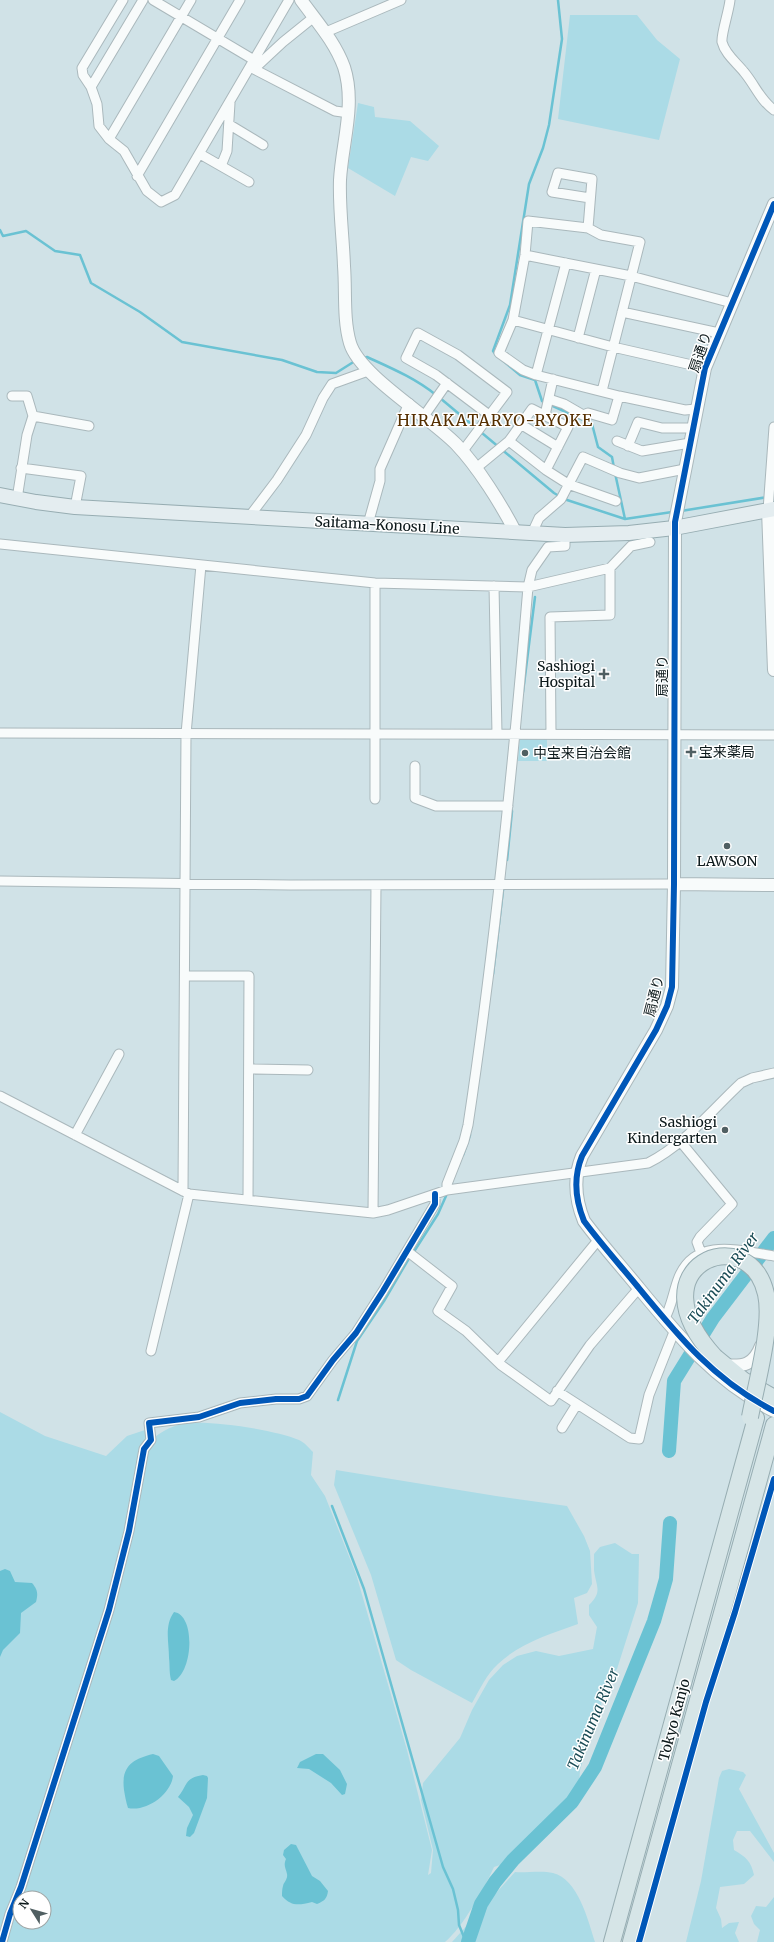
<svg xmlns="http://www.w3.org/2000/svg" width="774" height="1942" font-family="Merriweather,'Noto Sans JP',serif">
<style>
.green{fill:#abdbe6;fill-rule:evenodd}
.water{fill:#6ac2d3}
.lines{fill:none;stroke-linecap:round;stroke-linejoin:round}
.stream{stroke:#6ac2d3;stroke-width:2.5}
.river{stroke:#6ac2d3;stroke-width:14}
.street-casing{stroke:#aab8bc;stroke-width:11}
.secondary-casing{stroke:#aab8bc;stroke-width:14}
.primary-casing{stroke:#97adb2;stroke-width:16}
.highway-casing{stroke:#97adb2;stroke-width:18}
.street{stroke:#f8fbfb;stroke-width:9}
.secondary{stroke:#f8fbfb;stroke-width:12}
.primary{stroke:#e4edf0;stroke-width:14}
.highway{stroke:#d6e5e7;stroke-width:16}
.highway-bridge-casing{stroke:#97adb2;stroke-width:18;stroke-linecap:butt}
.highway-bridge{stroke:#d6e5e7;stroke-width:16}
.cycleway-casing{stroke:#fff;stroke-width:8}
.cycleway{stroke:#0057b8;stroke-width:6}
.poi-dot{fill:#505f62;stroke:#fff;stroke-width:1.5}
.labels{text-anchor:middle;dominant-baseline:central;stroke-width:3;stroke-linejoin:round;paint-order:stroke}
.street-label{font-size:14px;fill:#0b181a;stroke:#fff}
.poi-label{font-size:14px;fill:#0b181a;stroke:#fff;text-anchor:end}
.water-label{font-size:15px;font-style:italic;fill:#1a4c56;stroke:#fff}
.quarter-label{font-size:16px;letter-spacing:1px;fill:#552f00;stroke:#fff}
</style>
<rect width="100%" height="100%" fill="#d0e2e7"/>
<path class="green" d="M570 15H637L657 40 680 59 659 140 558 119Z
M358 103 374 107 375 117 410 121 439 146 428 161 411 157 395 196 348 168Z
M520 738H547V761H518Z
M0 1412 45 1436 106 1456 127 1436 145 1430 151 1440C162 1431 174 1424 190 1423 215 1421 275 1430 299 1440 304 1442 309 1448 313 1452L311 1475 325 1496 356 1574 407 1750 432 1850 428 1875 431 1873 433 1850 421 1800 423 1783 460 1738 472 1710 489 1680 503 1665 517 1656 536 1651 559 1656 593 1649 597 1627 589 1615V1605C603 1591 596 1587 594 1570 594 1565 594 1559 594 1554L600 1547 615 1543 632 1554H639L638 1603 617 1669 605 1683 601 1705 593 1715 588 1745 580 1770 579 1785 536 1832 503 1864 494 1867C484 1889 463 1927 445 1942H0ZM20 1898H44V1922H20Z
M336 1470 496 1496 567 1506 584 1536 590 1551 592 1584 587 1593 574 1598 578 1624C550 1634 520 1643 498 1664 486 1675 480 1689 472 1703L411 1670 396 1660 371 1575 334 1485Z
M729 1769 743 1772 746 1775 739 1789 774 1853V1862L750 1831H737L733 1840 734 1850C746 1857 751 1861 754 1875L744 1884 720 1887 716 1908 721 1919 722 1928 729 1923 739 1922 735 1933 739 1942H686L701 1881 719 1778 722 1771Z
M515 1872C526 1873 542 1870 553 1873 578 1879 588 1920 595 1942H452Z
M774 1897V1942H757L760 1930 754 1924 751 1916 756 1906 766 1907Z"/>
<path class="water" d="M5 1569 10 1571 15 1582 32 1583C38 1590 38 1594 36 1602L21 1613 20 1633 3 1650 0 1657V1571Z
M174 1612C196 1615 193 1672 174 1681L171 1680C169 1671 170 1666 169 1658 169 1642 164 1626 174 1612Z
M153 1754 159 1756 173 1776C171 1794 147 1812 128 1808 126 1802 125 1796 124 1790 121 1767 132 1759 153 1754Z
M316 1754H323L340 1770 347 1784 345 1794 342 1795 331 1783 309 1769 297 1768 300 1762Z
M203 1775 207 1776 208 1778 207 1798 194 1833 190 1837 186 1836 187 1828 193 1815 189 1807 178 1797C188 1785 184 1778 203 1775Z
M291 1844 296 1845 312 1876 320 1881 328 1891C327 1899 324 1901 317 1904L312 1902C299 1905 292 1907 282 1896 282 1893 282 1889 283 1886 284 1882 288 1879 287 1874 286 1868 283 1866 286 1859L283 1855 284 1850Z"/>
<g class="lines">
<path class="stream" d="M0 230 3 236 26 231 55 251 80 255 91 283 140 312 182 342 282 360 317 372 336 373 355 361
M496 355 493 351 510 305 529 184 543 148 549 125 562 39 558 0
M363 358 367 357C391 368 415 378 436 395
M500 358 520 375 535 380 542 401 592 424 598 447 612 457 614 468
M440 398 554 493 559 496
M615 473 625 519 672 512
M564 499 625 519
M681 511 774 496
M523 692 535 597
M507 860 512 811
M493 974 503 890
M463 1155 470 1135
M415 1250 438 1214 446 1196
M338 1400 357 1341 384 1301 408 1260
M332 1506 364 1589 443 1867 453 1889 458 1910 459 1925 466 1942"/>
<path class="river" d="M669 1451 674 1381 713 1318 774 1238
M468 1942 481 1904 495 1882 513 1860 572 1802 595 1767 654 1621 666 1579 670 1523"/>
<g class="street-casing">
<path id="street" d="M143 0 91 87 97 104 99 126 109 139 124 151 147 191 161 202 175 195 289 0
M153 0 254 60
M730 0C729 11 721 34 722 42 725 54 737 63 744 72 755 85 760 100 774 110
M326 32 401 0
M250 67 335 111 349 113
M254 69 283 42 314 17
M91 87 83 75 82 68 123 0
M230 125 263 145
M109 139 191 0
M200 154 249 182
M221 166 227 151 230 103
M137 176 240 0
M588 228 592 179 558 173 552 192 590 198
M525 255 631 276 732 303
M622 312 719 333
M513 320 613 347 705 368
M578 338 596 269
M536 375 566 263
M602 391 640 242 601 235 588 228 528 221 525 255 513 320 499 353 523 370 536 375 619 396 685 410 696 409
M12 396H27L33 416 27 435 17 499
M549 399 564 404 583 415 588 413 612 420 619 396
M545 415 553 379
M33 416 89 426
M424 416 447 383
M522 425 558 447
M509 441 546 470 568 484 616 501
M617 441 642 451 690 443
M628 446 638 422 662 428H693
M462 452 507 392 458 355 418 333 406 358 436 375 489 415
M21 468 81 476 75 507
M475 469 509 441 532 409 568 427 546 470
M768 510 774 427
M249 517 277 480 306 435 323 398 332 384 368 371
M368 524 380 481V469L409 403
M532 533 539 518 561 499 583 457 620 473 639 478 685 469
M0 544 375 583 528 587 610 568 631 546 650 542
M494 586 497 734
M0 733C258 734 516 735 774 735
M551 734 550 617 610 615V568
M415 766V798L436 806H508
M375 799V583
M0 881 290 885 674 884
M185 976H249L248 1200
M249 1069 308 1070
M0 1096 189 1194 373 1213 388 1210 447 1190 648 1163C684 1145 712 1110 741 1083L752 1078 774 1073
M75 1135 119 1054
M680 1141 732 1204 700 1237 697 1242 701 1253
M447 1190V1184L464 1141 468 1125C495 946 513 767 528 587L532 570 548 547 565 546V535
M183 1191 186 734 201 565
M373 1213 376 885
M407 1251 452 1286 438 1311 466 1331 501 1365 551 1401 590 1345 639 1288
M664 1320C672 1306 673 1292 679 1277 696 1236 741 1251 774 1256
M151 1351 189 1194
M498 1362 599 1239
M557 1391 630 1438 639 1439 649 1395 674 1332
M562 1428 577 1404
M2 1942 10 1914 21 1887 109 1610 129 1531 144 1449 151 1440 149 1423 199 1417 240 1403 276 1399H299L307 1396 333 1360 356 1333 383 1291 435 1204V1194"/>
</g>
<g class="secondary-casing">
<path id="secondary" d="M301 0C317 22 335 42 344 67 356 104 342 143 340 180 339 209 343 237 344 266 346 291 343 319 350 343 359 375 430 417 456 444 478 467 501 504 516 533
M774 204 705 368 675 522 674 884 672 987 667 1006 656 1030 582 1156C573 1178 575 1199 584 1221 601 1244 620 1265 638 1287 679 1337 715 1381 774 1411
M768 510 774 670
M674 884 774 885
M724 1365C743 1367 754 1365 761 1346"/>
</g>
<g class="primary-casing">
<path id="primary" d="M0 495 36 502 75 507 565 535 629 533 674 528 774 509"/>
</g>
<g class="highway-casing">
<path id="highway" d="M715 1357 743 1380 774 1398
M612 1942 756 1418
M631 1942 774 1425"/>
</g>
<use href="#street" class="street"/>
<use href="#secondary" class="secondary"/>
<use href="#primary" class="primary"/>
<use href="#highway" class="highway"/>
<g class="highway-bridge-casing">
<path id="highway-bridge" d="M715 1357C631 1266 749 1218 766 1294 773 1325 756 1385 750 1417"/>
</g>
<use href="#highway-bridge" class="highway-bridge"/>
<g class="cycleway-casing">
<path id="cycleway" d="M774 204 705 368 675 522 674 884 672 987 667 1006 656 1030 582 1156C573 1178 575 1199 584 1221 601 1244 620 1265 638 1287 679 1337 715 1381 774 1411
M2 1942 10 1914 21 1887 109 1610 129 1531 144 1449 151 1440 149 1423 199 1417 240 1403 276 1399H299L307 1396 333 1360 356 1333 383 1291 435 1204V1194
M639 1942 706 1702 735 1612 774 1479"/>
</g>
<use href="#cycleway" class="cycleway"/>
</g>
<g class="poi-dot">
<path d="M602 668h4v4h4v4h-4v4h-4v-4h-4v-4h4z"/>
<path d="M689 746h4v4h4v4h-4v4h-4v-4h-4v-4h4z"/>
<circle cx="525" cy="753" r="4"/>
<circle cx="727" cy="846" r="4"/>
<circle cx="725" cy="1130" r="4"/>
</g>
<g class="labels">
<g class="street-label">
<text transform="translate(700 352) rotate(-71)">扇通り</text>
<text transform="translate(387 525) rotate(3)">Saitama-Konosu Line</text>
<text transform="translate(662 676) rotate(-90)">扇通り</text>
<text transform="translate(654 996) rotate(-76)">扇通り</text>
<text transform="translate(674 1720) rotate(-75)">Tokyo Kanjo</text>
</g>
<g class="poi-label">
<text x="595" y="666">Sashiogi<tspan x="595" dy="16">Hospital</tspan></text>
<text x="699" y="752" text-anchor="start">宝来薬局</text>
<text x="533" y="753" text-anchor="start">中宝来自治会館</text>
<text x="727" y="861" text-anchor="middle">LAWSON</text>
<text x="717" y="1122">Sashiogi<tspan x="717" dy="16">Kindergarten</tspan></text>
</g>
<g class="water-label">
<text transform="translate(723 1278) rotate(-54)">Takinuma River</text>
<text transform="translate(593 1719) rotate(-67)">Takinuma River</text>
</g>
<g class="quarter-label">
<text x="495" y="420">HIRAKATARYO-RYOKE</text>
</g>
</g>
<g transform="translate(32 1910) rotate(307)"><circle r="19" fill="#ffffff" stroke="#9da3a3"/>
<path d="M0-3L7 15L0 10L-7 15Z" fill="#505f62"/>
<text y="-6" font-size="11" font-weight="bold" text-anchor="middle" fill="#0b181a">N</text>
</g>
</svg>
